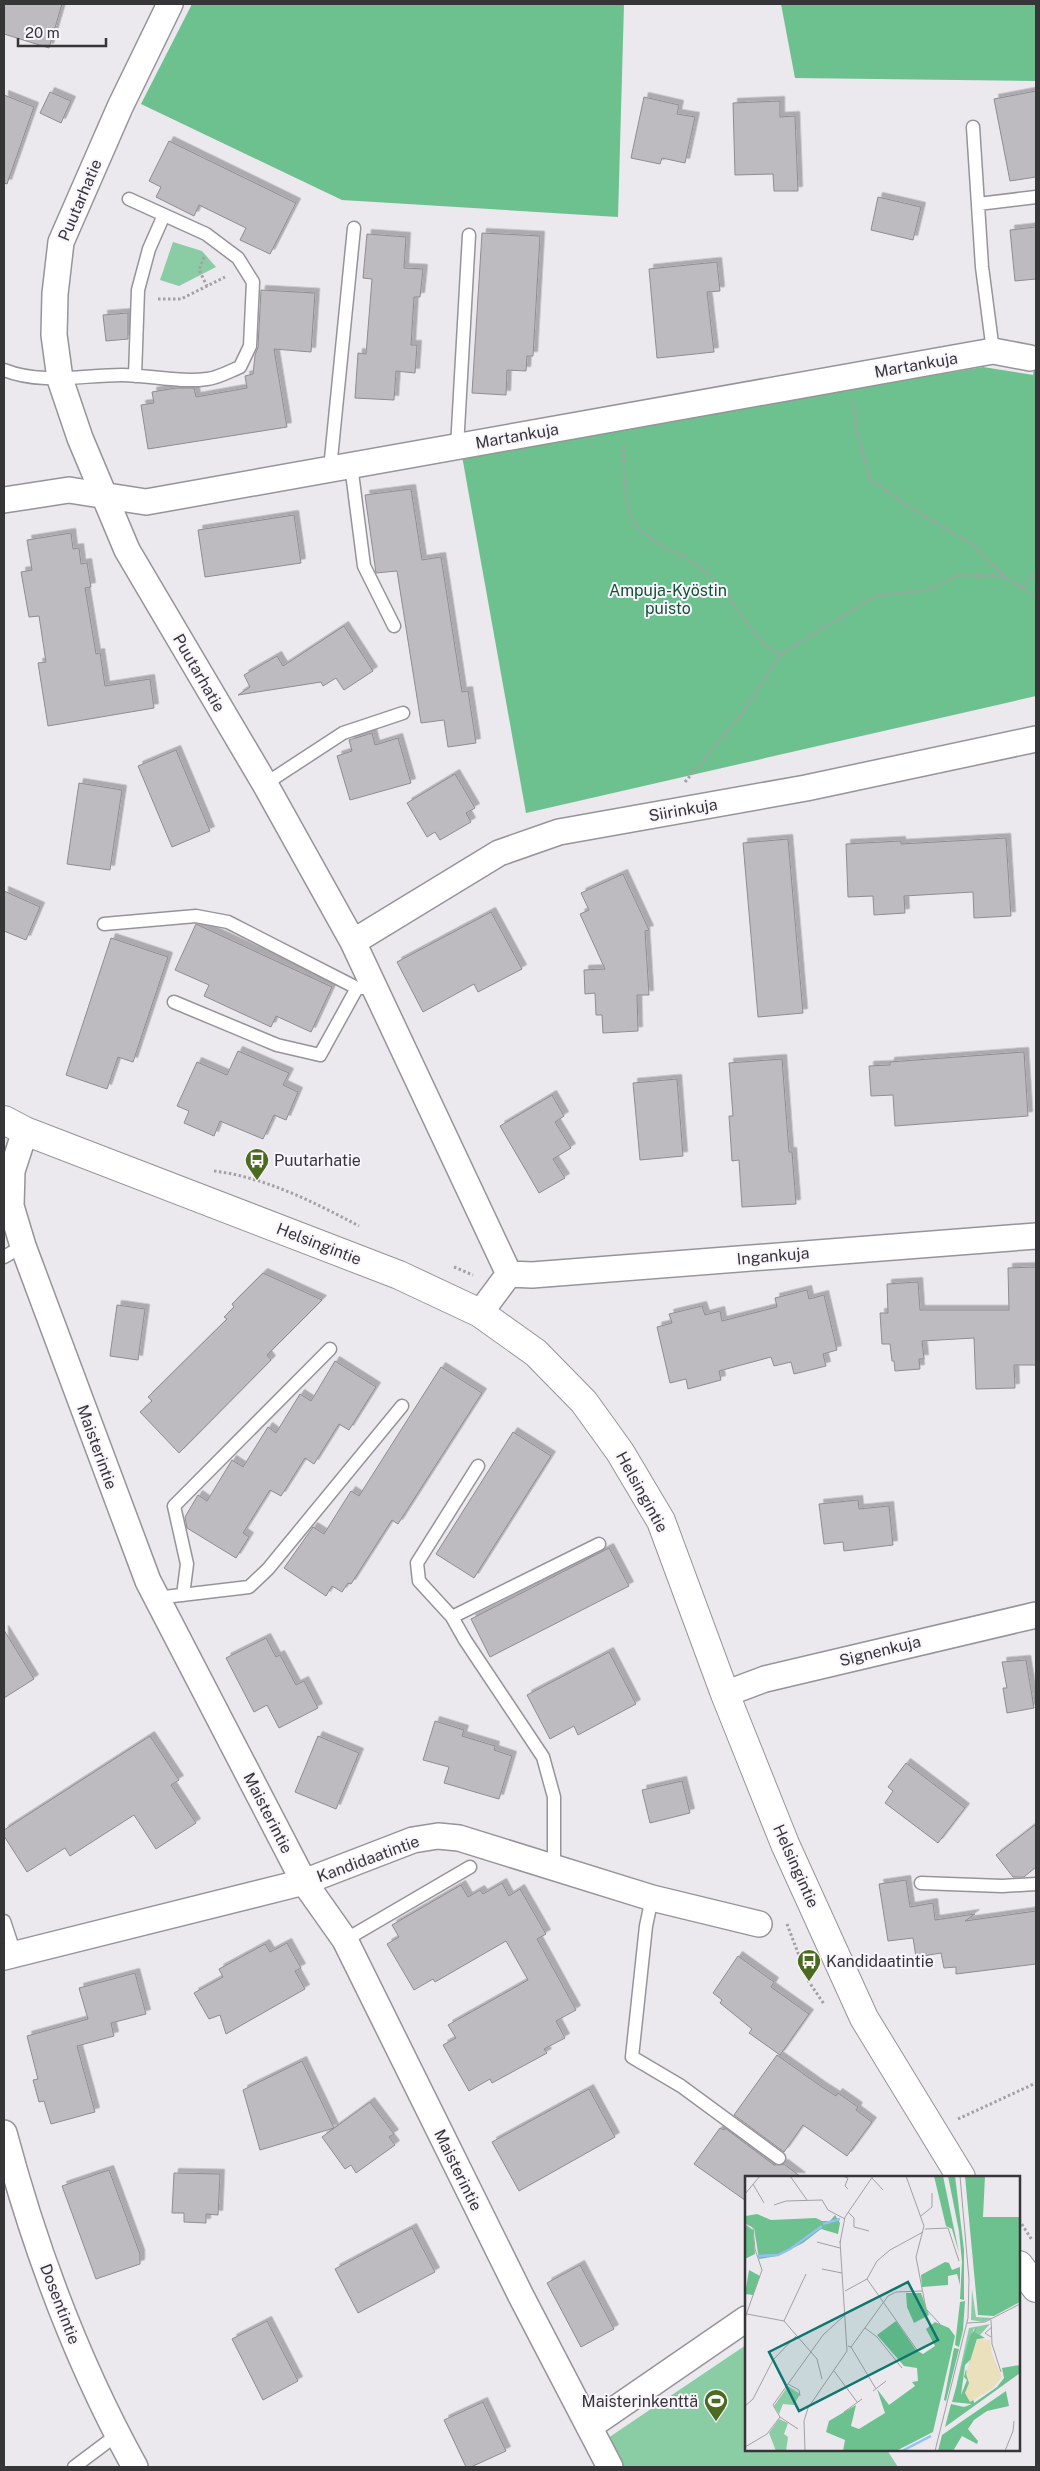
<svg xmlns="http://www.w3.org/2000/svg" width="1040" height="2471" font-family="'Public Sans',sans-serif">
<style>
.green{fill:#8acca3}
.forest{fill:#6cc18e}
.building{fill:#bdbac0;stroke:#8f8d92;filter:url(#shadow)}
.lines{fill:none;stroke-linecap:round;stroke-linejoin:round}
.lane-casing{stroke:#96949a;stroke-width:15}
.street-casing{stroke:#96949a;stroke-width:28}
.secondary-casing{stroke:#96949a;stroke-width:30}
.path{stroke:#a4a1a6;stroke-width:3;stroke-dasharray:2.5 2.5;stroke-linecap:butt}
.lane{stroke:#fff;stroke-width:12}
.street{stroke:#fff;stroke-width:25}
.secondary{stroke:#fff;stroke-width:28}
.labels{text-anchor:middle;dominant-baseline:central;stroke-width:4;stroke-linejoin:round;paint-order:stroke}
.street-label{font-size:16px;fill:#363538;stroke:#f8f5fc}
.park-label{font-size:16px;fill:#125332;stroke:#f8f5fc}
.poi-label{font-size:16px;fill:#363538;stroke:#f8f5fc;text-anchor:start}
.inset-river{fill:none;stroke:#94bff4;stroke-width:2.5}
.inset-road{fill:none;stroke:#a3a0a5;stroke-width:1}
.view{fill:#0f766e;fill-opacity:0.15;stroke:#0f766e;stroke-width:2.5}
.inset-edge{fill:none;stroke:#363538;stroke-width:2.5}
</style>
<defs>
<filter id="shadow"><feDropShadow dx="4.5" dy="-4.5" stdDeviation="0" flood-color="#0004"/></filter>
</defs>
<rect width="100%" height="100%" fill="#ebe8ee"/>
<path class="green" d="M173 242 202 251 216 267 179 286 160 280Z
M746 2345V2450H887L898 2467H617L608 2438Z"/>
<path class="forest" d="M192 4H624L618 217 342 200 141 104Z
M781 4H1036V81L795 78Z
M1036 358V696L526 813 462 456 983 367 1033 375Z"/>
<path class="building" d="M4 4H62L49 48 4 34Z
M1036 91V177L1010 181 994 99Z
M50 92 71 101 61 123 40 113Z
M4 95 34 107 7 184 4 183Z
M644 97 679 105 677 114 695 117 685 163 662 158 660 164 631 158Z
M780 101V117L795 116 798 191H774L773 174 735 175 733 103Z
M169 141 296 203 270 254 240 240 246 228 199 205 194 216 156 197 161 187 149 181Z
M878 197 921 207 913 240 871 230Z
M1036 227V279L1015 281 1010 230Z
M482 233 540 236 533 356H527L526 371 507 370 506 395 472 393Z
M367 234 406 237 404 268 423 269 420 297H414L411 345H417L415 373 396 371 394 400 355 398 358 353 366 354 372 279 363 278Z
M717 262 720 291 707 292 714 352 657 358 649 269Z
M261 290 315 293 311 352 274 349 287 427 148 449 141 405 154 403 152 392 176 388H194L196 397 247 388 245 376 253 374 255 355 258 347Z
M128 313V339L106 341 103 315Z
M411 489 422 560 441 557 462 692 468 691 476 743 448 747 444 720 421 723 397 571 376 573 365 495Z
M294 515 301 563 205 577 198 530Z
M71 533 73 549 79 548 81 564 87 563 91 587 85 588 96 654 100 653 105 686 150 679 154 708 48 726 38 663 46 662 39 616 29 617 21 572 32 570 27 540Z
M344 626 373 671 344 690 336 678 323 686 321 682 238 695 250 687 244 675 277 656 283 666Z
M372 733 375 745 398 738 411 783 350 800 337 756 352 751 349 740Z
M176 750 210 831 172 847 138 766Z
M455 774 475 808 466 813 471 822 440 840 435 832 427 837 407 803Z
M79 783 122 790 110 870 67 864Z
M1006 838 1011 916 974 918 973 892 904 896 905 913 874 915 873 896 848 897 846 844 901 841V844Z
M788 839 803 1013 758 1017 743 843Z
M623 874 649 930 645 931 649 995H637L638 1031 603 1033 602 1015H596L595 993 585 994 584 970 605 969 580 914 589 910 581 893Z
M4 891 40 907 26 940 4 931Z
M491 912 522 969 478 992 474 984 423 1012 397 962Z
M196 924 332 987 311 1032 276 1016 271 1027 204 996 209 985 175 970Z
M111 938 168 957 133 1062 118 1057 107 1089 66 1075Z
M238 1051 289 1073 283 1085 298 1092 286 1120 274 1115 263 1139 220 1121 214 1136 184 1123 189 1111 177 1106 197 1062 227 1075Z
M1024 1052 1028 1116 895 1126 893 1095 871 1096 869 1066 890 1065V1062Z
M782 1059 789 1152H792L796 1204 742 1207 739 1160 732 1161 729 1116H733L729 1063Z
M677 1079 683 1156 640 1160 633 1083Z
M552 1095 564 1116 555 1122 571 1148 553 1159 565 1178 539 1193 500 1126Z
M1036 1267V1365H1014L1015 1388 976 1389 974 1338 922 1341 924 1359H919L920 1369 895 1371 894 1361H892L890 1344H882L880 1313H888L887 1284 918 1282 920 1310H1009L1008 1268Z
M263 1273 322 1300 267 1355 271 1360 179 1453 140 1412 152 1401 148 1397 227 1319 224 1317 234 1307 232 1304Z
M807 1290 809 1299 824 1295 837 1350 823 1354 826 1366 794 1374 791 1362 774 1366 771 1357 719 1371 721 1380 688 1389 686 1379 670 1383 657 1327 672 1323 669 1314 702 1306 705 1315 720 1311 722 1321 777 1307 775 1298Z
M117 1305 145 1309 138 1360 110 1356Z
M335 1361 376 1387 349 1430 339 1424 314 1464 305 1458 281 1496 270 1490 243 1533 249 1537 236 1558 187 1528 185 1517 198 1495 207 1501 232 1460 243 1467 268 1427 276 1433 300 1394 311 1401Z
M441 1367 482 1393 398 1524 392 1520 351 1584 348 1583 342 1592 332 1586 326 1596 284 1568 313 1527 324 1534 351 1491 359 1496Z
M513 1432 551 1456 474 1578 436 1554Z
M858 1500 859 1509 889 1506 893 1545 844 1551 843 1542 824 1544 819 1504Z
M609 1548 629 1586 490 1657 471 1619Z
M4 1630 34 1679 4 1698Z
M266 1638 276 1657 280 1655 296 1685 304 1681 318 1708 279 1728 267 1705 254 1712 226 1658Z
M609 1652 636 1704 578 1735 574 1726 550 1739 527 1695Z
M1026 1660 1034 1708 1007 1713 1003 1688H1007L1002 1662Z
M435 1721 464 1730 462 1736 495 1746 494 1750 512 1756 499 1799 444 1783 449 1767 423 1760Z
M150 1736 179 1780 171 1785 196 1823 156 1849 134 1815 70 1856 65 1848 27 1872 4 1836V1830Z
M318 1736 359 1753 336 1809 295 1792Z
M906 1763 965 1808 938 1843 885 1803 893 1791 888 1787Z
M682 1781 690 1813 650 1823 642 1790Z
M1036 1824V1867L1024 1877H1013L996 1855Z
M906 1880 910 1907 933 1903 935 1920 975 1914 965 1921 1036 1911V1964L956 1974V1967L944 1968 941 1953 916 1957 913 1938 888 1941 879 1884Z
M502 1883 509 1896 520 1889 546 1934 537 1939 576 2010 556 2021 565 2038 544 2049 547 2053 492 2083 490 2079 469 2091 443 2045 456 2038 448 2025 528 1980 506 1941 435 1982 433 1979 414 1990 387 1944 399 1937 392 1925 461 1885 468 1897 480 1890 483 1894Z
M287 1943 301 1968 295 1971 305 1989 226 2034 220 2015 209 2019 194 1993 223 1977 219 1969 265 1944 270 1952Z
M738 1956 774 1982 771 1987 809 2014 780 2055 749 2033 752 2029 720 2003 722 2000 713 1993Z
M135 1973 146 2014 111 2023 114 2036 77 2046 95 2112 51 2124 44 2101 39 2102 33 2080 38 2079 27 2036 88 2019 79 1988Z
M777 2055 822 2087 836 2096 838 2093 858 2107 856 2110 872 2122 847 2156 803 2125 784 2152 734 2115Z
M302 2061 334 2128 260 2150 243 2090Z
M589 2089 615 2137 519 2191 492 2142Z
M370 2102 394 2134 389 2137 395 2145 356 2173 351 2165 345 2169 322 2137Z
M720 2128 724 2130 725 2128 774 2165 784 2164 801 2177H746V2201L694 2164Z
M109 2170 140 2254V2264L96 2279 62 2186Z
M174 2173 220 2174 218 2215 206 2214V2223L184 2222V2213H172Z
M412 2228 435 2272 358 2313 335 2269Z
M580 2265 614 2329 581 2347 547 2283Z
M267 2321 298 2381 263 2400 232 2339Z
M483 2402 506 2451 471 2467H466L444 2420Z"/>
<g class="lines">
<g class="lane-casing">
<path id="lane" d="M973 127 982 267 993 351
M978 204 1036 197
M4 370C42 385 82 375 122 375 150 375 179 383 207 379 218 378 230 371 240 367L250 346 253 282 238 258 206 234 129 199
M135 376 138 290 149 249 164 215
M457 447 469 235
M351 465 364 566 394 626
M330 469 354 228
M265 784 343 733 403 713
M104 924 196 916 228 922 357 988H374
M174 1002 277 1045 320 1055 357 988
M4 1257 23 1246
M478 1466 417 1563 419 1581 452 1617 465 1640 543 1757 554 1797V1867
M183 1595 187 1564 174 1506 330 1349
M156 1598 249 1587 268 1569 402 1406
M452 1617 599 1544
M921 1883 1002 1886 1036 1884
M652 1898 646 1926 632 2057 681 2086 779 2158
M4 1921 15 1954
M345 1940 470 1867
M74 2467 118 2434"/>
</g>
<g class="street-casing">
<path id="street" d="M170 4 120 107 61 242 55 294 54 335 60 379 80 438 127 550 265 784 353 942 509 1274 480 1313
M4 500 69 490 146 502 993 351 1030 358
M353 942 499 853 559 832 806 788 1036 739
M25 1131 12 1171 11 1206 23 1246 148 1581 304 1882 345 1940 521 2296 610 2467
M509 1274 532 1275 1036 1236
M725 1694 765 1679 1036 1615
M4 1957 304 1882 413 1840 438 1836 459 1838 652 1898 759 1924
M4 2133C35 2249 77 2362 135 2467
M589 2427 746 2319"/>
</g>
<g class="secondary-casing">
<path id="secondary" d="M4 1120 25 1131 399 1275 480 1313 536 1353 584 1402 620 1452 661 1521 725 1694 785 1844 864 2018 961 2177
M1019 2265 1036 2288"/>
</g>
<path class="path" d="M204 257 199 270 207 286
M158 299H181L225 277
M854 402 856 428 870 479 911 508 970 543 1003 575
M623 445C624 459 625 507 631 517 647 545 678 550 701 568 733 591 746 636 780 655
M1021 587 1036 572
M685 782 744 711 780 655 876 596 929 590 958 575 1003 576 1036 597
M214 1171C264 1177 314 1202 359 1226
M454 1267 473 1275
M787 1924 809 1982 824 2004
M958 2119 1036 2083
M1019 2220 1032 2240"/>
<use href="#lane" class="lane"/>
<use href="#street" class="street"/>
<use href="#secondary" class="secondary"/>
</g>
<defs>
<g id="bus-pin" transform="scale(1.25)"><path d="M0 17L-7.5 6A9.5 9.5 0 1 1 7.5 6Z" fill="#4d6b20" stroke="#f8f5fc"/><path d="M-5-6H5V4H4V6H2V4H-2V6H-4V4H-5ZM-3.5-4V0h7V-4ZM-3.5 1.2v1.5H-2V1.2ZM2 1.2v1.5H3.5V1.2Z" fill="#fff"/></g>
<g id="stadium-pin" transform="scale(1.25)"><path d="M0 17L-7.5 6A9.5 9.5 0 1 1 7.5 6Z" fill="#4d6b20" stroke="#f8f5fc"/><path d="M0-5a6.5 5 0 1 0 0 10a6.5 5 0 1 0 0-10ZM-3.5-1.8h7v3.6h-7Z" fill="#fff"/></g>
</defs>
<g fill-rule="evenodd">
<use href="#bus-pin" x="257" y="1160"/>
<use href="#bus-pin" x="809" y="1961"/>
<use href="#stadium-pin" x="716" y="2401"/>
</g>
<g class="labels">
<g class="street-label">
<text transform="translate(80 200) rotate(-67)">Puutarhatie</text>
<text transform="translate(916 365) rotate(-10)">Martankuja</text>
<text transform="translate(517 436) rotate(-10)">Martankuja</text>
<text transform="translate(199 673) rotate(60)">Puutarhatie</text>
<text transform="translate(683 810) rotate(-10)">Siirinkuja</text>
<text transform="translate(319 1244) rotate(21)">Helsingintie</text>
<text transform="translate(773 1256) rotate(-5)">Ingankuja</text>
<text transform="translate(97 1447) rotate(70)">Maisterintie</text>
<text transform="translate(642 1492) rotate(61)">Helsingintie</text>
<text transform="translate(880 1651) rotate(-14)">Signenkuja</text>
<text transform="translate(268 1813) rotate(63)">Maisterintie</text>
<text transform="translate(368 1859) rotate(-20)">Kandidaatintie</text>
<text transform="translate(796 1866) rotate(66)">Helsingintie</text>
<text transform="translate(458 2170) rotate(64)">Maisterintie</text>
<text transform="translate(60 2304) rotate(69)">Dosentintie</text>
</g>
<g class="park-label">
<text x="668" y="590">Ampuja-Kyöstin<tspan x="668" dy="18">puisto</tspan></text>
</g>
<g class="poi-label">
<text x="274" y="1160">Puutarhatie</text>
<text x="826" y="1961">Kandidaatintie</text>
<text x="698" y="2401" text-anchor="end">Maisterinkenttä</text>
</g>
</g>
<g transform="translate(745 2176)">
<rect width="275" height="275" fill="#ebe8ee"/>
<path d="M227 113 231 141 248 142 238 146 226 144ZM245 148 235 159 240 162 230 156 229 152 213 207H212L224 152ZM43 210 55 218 49 229 38 228 34 238 29 230ZM34 243 43 247 39 258 43 261 41 275H31L24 257Z" fill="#8acca3"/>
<path d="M189 0H198L214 77 207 53 201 50ZM203 0H210L215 41 219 74V124L215 123 217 86 214 55ZM220 0H240L238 41H275V126L249 140 233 139ZM12 38 26 44 71 42 77 45H85L90 39 95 47 93 58 76 53 58 67 32 80 14 83 9 52 0 47 1 40ZM0 48 8 54 10 78 0 83ZM200 86 204 87 207 94 215 91V109L212 98 203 100V109L177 111 176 99ZM4 94 15 100 8 119 0 118ZM161 117H176L184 139 169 147 162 131ZM220 125 218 154 214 171 210 169 215 126ZM151 145 171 174 178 178 190 170 181 153 190 146 204 152 210 160 188 256 151 275H98L100 264 81 256 84 245 111 229 106 250 114 253 140 237 132 213 144 229 170 210 167 206 173 205 172 192 159 190 132 159ZM232 151 230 156 240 162 232 163 224 191 225 184 220 189 216 219 222 204 219 201 221 193 229 227 252 211 259 202 257 192 275 189V197L200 251 206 228 219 231 227 228 207 226 225 160ZM209 172 214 173 201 225 199 224ZM261 215 264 230 242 235 229 244 223 253 233 265 232 268 217 260 208 275H193L197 259Z" fill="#6cc18e"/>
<path d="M232 163 245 164 247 178 257 201 248 212 225 226 220 217 224 207 221 198Z" fill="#eae0bb"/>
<path class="inset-river" d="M78 48 95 43M13 80 33 79 45 73 77 50M157 275 186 260"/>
<path class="inset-road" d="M45 0 62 24M97 0 103 2 100 10 103 13M161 0 179 50 171 81 181 133 195 148M127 2 138 14M8 8 19 27M0 18 15 0M29 29 41 25 77 24 83 34 100 43M103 36 109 42V51L124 55M176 40 187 31V17M0 47 8 51 10 73 17 94 0 142M180 53 203 52 214 85M72 66 95 72M95 67 100 41 128 0M77 93 97 97M122 103 172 174M100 115 122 103 132 85 145 74 178 56M2 138 39 145 72 183 77 203M246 144 247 168 256 196M39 145 61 98M222 147 240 146 275 128M120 152 132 161 157 192M246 161 240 157 247 151M103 170 106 171 143 120 151 116 177 115M106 171 131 213M89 195 112 226M43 208 54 214 55 220M128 215 141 205M0 230 8 223 28 184 51 160M99 236 117 223M35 241 53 253M0 271 22 258 35 241 28 229 78 159 100 139M60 275 59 245 63 232 102 175 95 65M190 275 223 142 224 103 215 0M260 275 268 255 269 245"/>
<path class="view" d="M163 106 193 164 54 235 24 176Z"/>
<rect width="275" height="275" class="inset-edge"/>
</g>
<rect width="1040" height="2471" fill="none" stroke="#363538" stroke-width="10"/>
<path d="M18 38v8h88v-8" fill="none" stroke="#363538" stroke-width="2.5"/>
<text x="25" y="38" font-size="15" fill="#363538" stroke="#f8f5fc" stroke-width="4" paint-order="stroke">20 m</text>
</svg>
